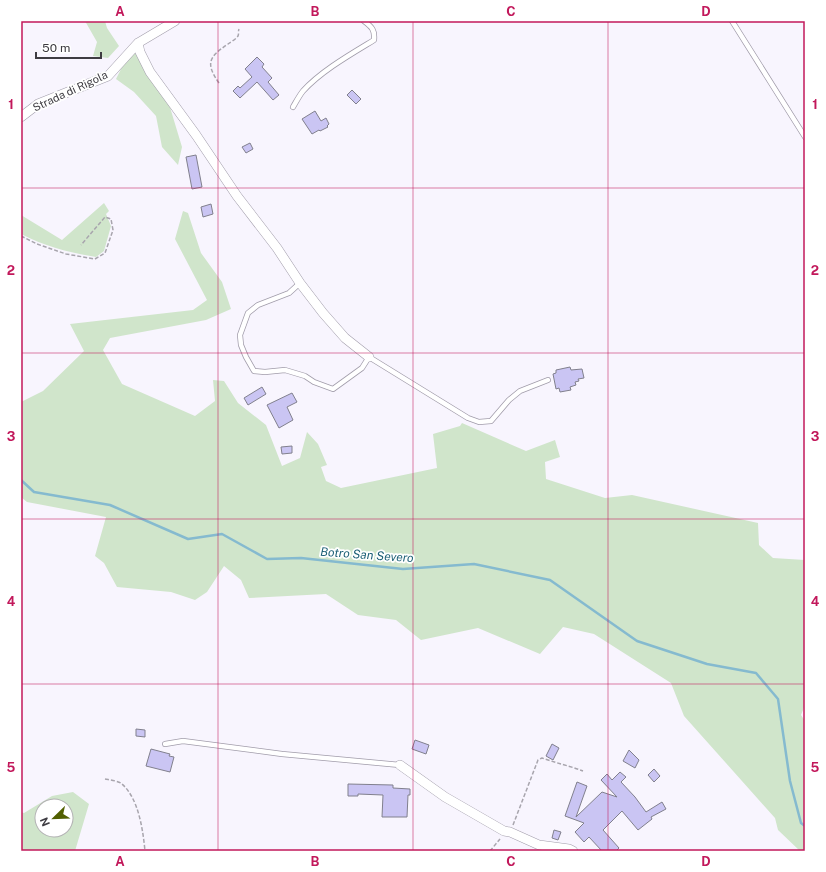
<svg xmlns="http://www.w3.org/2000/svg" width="826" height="872" font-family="'Public Sans',sans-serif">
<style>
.green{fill:#d0e5cb;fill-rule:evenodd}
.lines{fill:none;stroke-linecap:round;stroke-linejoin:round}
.stream{stroke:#85bacf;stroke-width:2.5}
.building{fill:#cac5f3;stroke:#81808d}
.lane-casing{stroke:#a19caa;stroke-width:6}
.street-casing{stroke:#a19caa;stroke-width:10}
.path{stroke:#a8a5ad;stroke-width:1.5;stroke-dasharray:4 2;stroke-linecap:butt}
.lane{stroke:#fff;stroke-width:4.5}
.street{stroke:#fff;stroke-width:9}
.grid{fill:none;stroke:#c2185b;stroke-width:1;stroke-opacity:0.55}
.labels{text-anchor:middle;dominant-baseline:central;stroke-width:3.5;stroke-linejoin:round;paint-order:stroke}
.street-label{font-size:11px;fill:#3e3c42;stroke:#fff}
.water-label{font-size:12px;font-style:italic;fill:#1c5f76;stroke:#fff}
.neatline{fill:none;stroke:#c2185b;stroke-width:1.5}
.grid-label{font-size:13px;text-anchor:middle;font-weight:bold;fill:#c2185b}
</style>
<rect width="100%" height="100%" fill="#f8f5fe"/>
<path class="green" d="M85 21H105L107 28 119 46 108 58 93 56 97 42Z
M136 49 169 104 182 147 178 165 162 147 156 116 134 92 116 79 125 61Z
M104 203 109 211 106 214 111 226 104 251 96 257C67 252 47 247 21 234V215L62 240Z
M183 211 188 213 201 253 222 282 231 309 206 320 110 338 103 350 122 384 195 416 215 401 213 380 224 381 238 403 266 425 282 466 300 458 307 432 318 444 327 465 321 467 326 481 341 488 437 468 433 434 460 426 462 423 526 451 555 440 560 457 545 462 546 479 605 498 632 495 758 523 759 545 773 558 805 560V705L801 715 805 721V851H800L778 830 775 818 684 716 671 683 594 634 563 627 540 654 478 628 421 640 396 620 358 615 326 594 249 598 241 580 224 566 207 592 195 600 171 592 117 587 104 563 95 556 106 517 27 502 21 497V402L43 391 84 351 70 324 193 310 207 300 175 239Z
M73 792 89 804 75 851H21V812L24 813 52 796ZM42 806H66V830H42Z"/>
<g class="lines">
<path class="stream" d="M21 480 34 492 110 505 188 539 222 534 267 559 301 558 403 569 474 564 550 580 637 641 707 664 756 673 778 699 790 781 801 823 805 826"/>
</g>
<path class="building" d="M257 57 264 64 262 67 272 78 268 82 279 95 273 100 257 82 240 98 233 91 238 86 240 88 252 77 245 69Z
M352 90 361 99 356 104 347 95Z
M315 111 321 121 326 118 329 124 327 126 328 127 320 131 319 130 312 134 302 119Z
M250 143 253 149 246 153 242 147Z
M196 155 202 187 192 189 186 157Z
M211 204 213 214 203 217 201 207Z
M570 367 571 370 582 369 584 378 578 379 579 381 575 382 576 385 570 387 571 390 560 392 559 388 556 389 553 374 556 373V370Z
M262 387 266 394 248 405 244 398Z
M292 393 297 402 287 407 293 420 279 428 267 405Z
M292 446V453L282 454 281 447Z
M136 729 145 730V737L136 736Z
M415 740 429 745 426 754 412 749Z
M552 744 559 748 553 760 546 756Z
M151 749 170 754 169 756 174 757 170 772 146 766Z
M629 750 639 760 635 768 623 761Z
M654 769 660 776 654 782 648 775Z
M620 772 626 777 621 782 635 797 646 812 662 802 666 809 651 817 652 819 638 830 622 811 603 830 619 848 616 851H602L589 837 584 842 575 832 584 823 565 816 577 782 587 786 576 817 602 792 617 797 601 780 607 774 612 780Z
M348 784 393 785V788L410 789V795H408L407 817H382L383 795 358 794V796H348Z
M554 830 561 832 558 840 552 838Z"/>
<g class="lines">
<g class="lane-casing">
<path id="lane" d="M732 21 805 137
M293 107C296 102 299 96 303 91 321 71 351 54 374 40 375 30 372 27 364 21
M300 283 289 293 258 305 248 313 240 335 241 345 246 357 254 371 265 372 285 370 305 376 314 382 333 389 362 368 369 357 468 418 479 422 491 421 509 400 520 391 548 380
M165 744 183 741 282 754 400 765"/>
</g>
<g class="street-casing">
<path id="street" d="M138 43 140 52 150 72 196 135 237 196 277 248 300 283 323 313 345 338 369 357
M21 117 38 104 108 76 138 43 175 21
M400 765 445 797 504 831 510 832 539 845 569 849 573 851"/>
</g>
<path class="path" d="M219 83C205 63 209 57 228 44 231 42 236 39 238 36 239 34 238 31 239 29
M21 236 37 244 66 254 95 259 105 253 113 230 111 219 105 217 81 245
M105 779C110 780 119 781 122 784 139 799 143 831 145 851
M513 825 538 760 542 758C556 763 570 766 583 771
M490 851 500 839"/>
<use href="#lane" class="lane"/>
<use href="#street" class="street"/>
</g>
<path class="grid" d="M218 21V851M413 21V851M608 21V851M21 188H805M21 353H805M21 519H805M21 684H805"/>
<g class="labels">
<g class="street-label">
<text transform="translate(70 91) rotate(-25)">Strada di Rigola</text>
</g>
<g class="water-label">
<text transform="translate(367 555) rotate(4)">Botro San Severo</text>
</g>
</g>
<rect width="826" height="872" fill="none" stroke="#ffffff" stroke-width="44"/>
<g transform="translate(54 818) rotate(247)"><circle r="19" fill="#ffffff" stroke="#b2b1b3"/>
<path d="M0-3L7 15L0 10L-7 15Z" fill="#515f00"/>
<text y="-6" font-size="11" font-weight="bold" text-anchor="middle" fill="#3e3c42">N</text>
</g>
<path d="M36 52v6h65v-6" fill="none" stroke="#3e3c42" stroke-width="2"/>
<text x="42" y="52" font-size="12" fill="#3e3c42" stroke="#ffffff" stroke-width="3" paint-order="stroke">50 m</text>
<rect x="22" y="22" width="782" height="828" class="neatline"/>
<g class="grid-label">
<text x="120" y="16">A</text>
<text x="315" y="16">B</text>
<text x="511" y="16">C</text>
<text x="706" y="16">D</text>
<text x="11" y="109">1</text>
<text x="815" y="109">1</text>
<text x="11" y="275">2</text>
<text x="815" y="275">2</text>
<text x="11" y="441">3</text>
<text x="815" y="441">3</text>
<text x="11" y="606">4</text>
<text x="815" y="606">4</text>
<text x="11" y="772">5</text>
<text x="815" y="772">5</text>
<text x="120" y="866">A</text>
<text x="315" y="866">B</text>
<text x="511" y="866">C</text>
<text x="706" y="866">D</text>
</g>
</svg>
